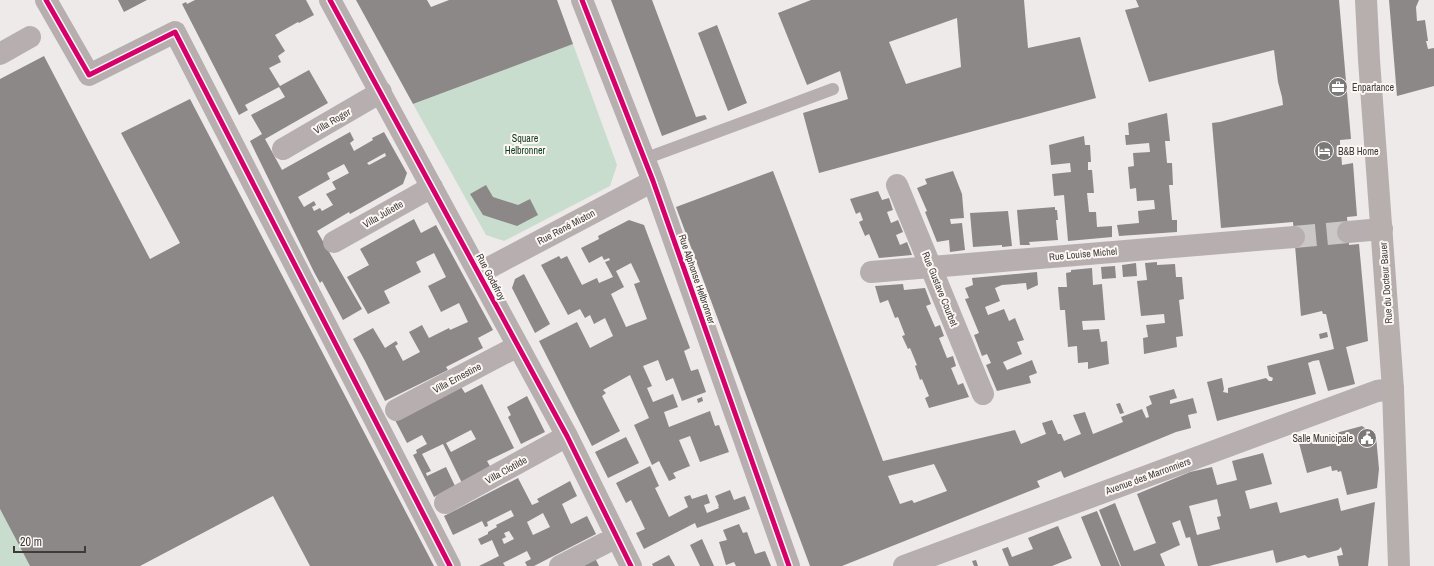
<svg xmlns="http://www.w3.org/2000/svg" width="1434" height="566" font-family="'Archivo Narrow',sans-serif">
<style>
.green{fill:#c9ddce}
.building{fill:#8b8887;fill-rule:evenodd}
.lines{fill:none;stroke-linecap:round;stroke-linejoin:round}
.minor-tunnel{stroke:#cac7c6;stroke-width:22;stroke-dasharray:22 11;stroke-linecap:butt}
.service{stroke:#b7afaf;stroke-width:12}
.minor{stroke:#b7afaf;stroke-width:22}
.secondary{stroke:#b7aeae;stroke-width:22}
.cycleway-casing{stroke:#fdf7f4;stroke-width:8}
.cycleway{stroke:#d6006c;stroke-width:5}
.labels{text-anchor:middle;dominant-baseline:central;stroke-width:4;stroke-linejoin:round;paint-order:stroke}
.poi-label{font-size:10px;fill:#3e3c3b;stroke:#fdf7f4;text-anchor:start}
.street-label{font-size:10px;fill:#3e3c3b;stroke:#fdf7f4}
.park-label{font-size:10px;fill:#0b391f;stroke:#fdf7f4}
</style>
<rect width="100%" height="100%" fill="#edeae9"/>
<path class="green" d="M573 44 617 165 610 186 504 241 486 235 413 104Z
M0 509 30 566H0Z"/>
<path class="building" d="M118 0H147L124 12Z
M195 0H306L314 15 299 23 298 22 275 35 285 51 278 56 281 62 269 68 280 86 309 70 328 103 265 139 282 170 350 132 354 140 350 143 354 151 373 140 372 138 384 132 407 173 403 184 350 214 349 212 317 231 362 309 343 320 322 281 320 283 314 272 250 141 262 134 251 115 285 97 279 87 245 105 248 110 239 115 182 4 186 2 187 4ZM385 153 386 156 369 165 367 163ZM344 164 349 173 332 182 336 189 326 194 333 205 322 211 320 208 314 211 312 207 316 205 314 201 304 207 298 197 330 179 327 173Z
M356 0H427L431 7 449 0H557L573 44 413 104Z
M611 0H652L696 117 705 115 707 119 662 136Z
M811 0H1024L1028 48 1080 37 1096 98 819 173 803 113 848 99 840 71 807 85 778 13ZM957 18 961 67 906 84 889 42Z
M1136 0H1339L1351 139 1340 140V145L1343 146 1345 149 1343 152H1341L1342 165 1353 163 1357 216 1347 217 1348 232 1349 245 1359 244 1368 341 1346 347 1355 384 1328 391 1319 360 1313 361 1308 363 1316 394 1217 421 1207 382 1222 378 1224 389 1223 392 1228 393V388L1266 378 1269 381H1272L1273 378 1269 376 1267 366 1334 349 1326 314H1323L1322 311 1301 316 1293 222 1221 228 1212 123 1220 122 1283 105 1282 97 1278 82 1274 50 1149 82 1125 10 1139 7Z
M1389 0H1419L1416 7 1417 21 1425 20 1428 41H1426L1428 49 1434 48V86L1397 96Z
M717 25 747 103 728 111 698 33Z
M44 56 150 259 180 243 121 133 190 99 434 566H310L273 496 140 566H30L0 509V79Z
M1167 113 1170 141H1165L1167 163H1172L1173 185H1169L1172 220H1177V232L1119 236 1117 225 1139 223 1138 211 1155 209 1154 200 1137 201 1136 188 1130 189 1128 167 1134 166 1133 153 1150 152 1149 143 1126 145 1125 135H1129L1128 123Z
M1084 136 1085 145H1090L1091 162H1088V170H1092L1094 193H1087L1089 212H1096L1097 227 1112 226V237L1068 241 1064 195 1054 196 1052 174 1071 172 1070 163 1051 165 1049 145Z
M773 171 883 461 1015 430 1021 444 1046 434 1042 423 1052 420 1058 434H1061L1064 441 1081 434 1073 415 1085 412 1093 434 1123 422 1121 417 1142 409 1146 418 1149 417 1146 407 1152 404 1149 396 1174 389 1177 398 1170 400V404L1193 398 1197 413 1188 415 1191 428 1176 432 1064 478 1061 471 1037 481 1040 487 842 566H810L676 207ZM934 464 947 491 914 503 912 500 900 504 888 476Z
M953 171 962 194 964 218 950 219 951 224 962 223 965 250 950 252 949 240 937 242 925 212 927 211 917 188 927 184 925 179Z
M486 185 493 197 518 205 530 199 538 215 517 226 483 215 470 194Z
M878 191 882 200 889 198 893 210 887 212 891 223 898 220 903 232 896 235 900 245 907 242 912 255 879 258 869 234 865 236 859 222 863 220 860 212 856 214 850 199Z
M1055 207V210H1057L1058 220H1056L1058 240 1029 242 1030 245H1020L1017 210Z
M1008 211 1012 246 1002 247V245L973 247 970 213Z
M414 219 421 233 436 225 493 330 478 338 483 348 446 367 448 370 385 401 365 361 353 339 373 328 385 348 396 341 398 344 395 346 403 361 420 352 409 332 422 325 429 338 449 328 450 330 468 322 459 303 441 312 428 286 446 277 434 253 416 262 421 272 384 291 390 303 368 314 347 277 369 265 360 249Z
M629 220 644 225 690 348 684 351 691 371 698 369 706 392 682 401 673 378 666 381 658 360 643 366 652 386 647 388 653 402 673 394 678 407 664 412 669 427 710 411 715 426 719 425 729 452 700 462 690 436 679 440 690 466 673 473 676 478 669 481 659 461 652 465 634 425 649 418 630 375 603 390 606 393 602 396 620 431 592 446 539 341 577 322 590 348 613 336 605 318 594 324 590 315 585 318 580 309 568 315 541 265 559 256 561 259 567 256 582 285 597 278 599 283 613 277 605 262 610 260 609 258 604 260 602 256 589 263 581 248 599 239 598 236ZM631 263 640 282 634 284 647 319 626 327 611 294 624 287 616 271Z
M1157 262V265L1175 264 1176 277H1182L1184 299 1179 300 1183 336 1176 337 1177 347 1144 354 1143 338 1148 337 1146 325 1165 323 1164 314 1141 316 1137 281 1147 280 1145 263Z
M1136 263 1137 276 1123 277 1122 265Z
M1115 266 1116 278 1102 279 1101 267Z
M1092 268 1093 285 1102 284 1105 320 1082 321 1083 330 1099 329 1101 342 1107 341 1109 364 1088 369V362L1078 363 1077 346 1068 347 1065 310H1060L1058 287H1067L1066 273 1071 272V270Z
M1037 272 1038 285 1027 290 1026 283 1002 285 995 288 1000 301 985 307 988 315 1004 309 1009 321 1015 318 1024 340 1017 342 1022 354 1003 362 1007 370 1032 360 1037 373 1029 376 1031 383 997 391 986 365 991 363 987 354 982 356 974 335 979 333 965 299 969 298 965 288 973 285 972 278Z
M524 274 550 324 535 333 512 288 515 279Z
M903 284 904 290 925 288 931 304 926 306 935 327 940 325 944 336 939 338 947 358 953 356 956 366 951 368 958 385 963 383 969 397 929 408 925 398 929 396 922 379 920 380 915 366 917 365 910 348 908 349 902 336 905 335 898 317 895 318 888 300 880 303 875 286Z
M1327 332 1328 337 1320 339 1319 334Z
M482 384 514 448 487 461 491 468 462 483 443 444 422 454 431 471 426 473 427 476 446 467 455 486 434 497 413 455 417 453 416 450 427 444 422 435 407 443 395 420 461 387 465 393ZM471 430 476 439 451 452 446 443Z
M527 396 545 432 521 444 508 417 511 415 507 407Z
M702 397 703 401 698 403 697 399Z
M1120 403 1124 413 1120 414 1116 404Z
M1362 426 1376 436 1379 469 1377 488 1347 495 1341 471 1338 472 1337 470 1332 471 1331 466 1307 473 1299 443Z
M626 437 639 463 608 478 595 452Z
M1263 453 1272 484 1245 491 1250 509 1277 502 1280 513 1338 498 1341 511 1375 502 1368 566H1339L1337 556 1343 555 1341 547 1338 550 1308 558 1305 555 1276 563 1273 550 1209 566H1198L1190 537 1186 538 1180 520 1172 523 1180 545 1160 554 1165 566H1121L1099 510 1115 503 1134 551 1156 543 1137 494 1190 472 1212 467 1217 485 1237 480 1232 461ZM1217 499 1221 516 1217 517 1220 529 1197 535 1189 506Z
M650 466 659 486 655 488 669 517 688 507 684 497 690 495 692 499 707 494 710 503 704 505 707 513 719 508 718 506H719L715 496 730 490 734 500 745 496 750 509 697 528 695 523 644 549 636 533 645 529 631 500 626 503 616 483Z
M518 478 532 505 539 502 537 499 570 481 577 496 562 504 571 524 587 516 596 534 534 566H527L525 562 531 559 527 551 503 563 505 566H479L499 556 492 540 481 545 478 539 488 534V532L497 527 496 525 514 516 511 510 487 522 488 526 485 527 482 521 453 535 444 516ZM543 513 550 527 533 535 527 522ZM509 531 514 539 504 544 502 539 506 537 504 533Z
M1097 511 1120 566H1101L1081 517Z
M739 524 743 533 747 532 755 554 765 551 771 566H736L734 562 726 565 719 542 727 540 723 530Z
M1058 526 1072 558 1052 566H1009L1002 549 1008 547 1012 557 1033 549 1028 538Z
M702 539 714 566H700L690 545Z
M669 555 675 566H653L652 564Z
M595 558 599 566H580Z
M976 560 978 566H974L972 561Z"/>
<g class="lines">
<path class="minor-tunnel" d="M1294 237 1348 232"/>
<path class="service" d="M644 159 833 89"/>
<path class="minor" d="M46 0 89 75 175 32 450 566
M330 0 567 436 631 566
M582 0 653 181 789 566
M0 54 30 37
M283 149 381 92
M897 185 983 394
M1348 232 1382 229
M334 242 432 187
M871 272 1294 237
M479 273 653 181
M396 410 518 346
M445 503 567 436
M560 566 617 537
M904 566 1377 391 1393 389"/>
<path class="secondary" d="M1366 0 1369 60 1393 389 1399 566"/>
<g class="cycleway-casing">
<path id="cycleway" d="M46 0 89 75 175 32 450 566
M330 0 567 436 631 566
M582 0 653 181 789 566"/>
</g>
<use href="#cycleway" class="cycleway"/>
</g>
<defs>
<g id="office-disc" transform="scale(1)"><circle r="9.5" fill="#7b7978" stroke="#fdf7f4"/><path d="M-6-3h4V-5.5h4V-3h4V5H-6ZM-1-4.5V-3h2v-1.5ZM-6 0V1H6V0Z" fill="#fff"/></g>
<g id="hotel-disc" transform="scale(1)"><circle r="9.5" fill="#7b7978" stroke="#fdf7f4"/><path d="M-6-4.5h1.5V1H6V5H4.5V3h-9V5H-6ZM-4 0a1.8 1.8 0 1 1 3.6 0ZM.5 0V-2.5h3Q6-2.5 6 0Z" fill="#fff"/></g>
<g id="civic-disc" transform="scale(1)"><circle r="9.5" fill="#7b7978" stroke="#fdf7f4"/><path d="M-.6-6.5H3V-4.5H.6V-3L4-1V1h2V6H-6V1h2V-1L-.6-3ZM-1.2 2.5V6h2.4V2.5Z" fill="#fff"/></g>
</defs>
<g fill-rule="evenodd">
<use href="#office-disc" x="1338" y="87"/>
<use href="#hotel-disc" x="1324" y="151"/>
<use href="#civic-disc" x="1367" y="438"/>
</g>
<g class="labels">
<g class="poi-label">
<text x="1352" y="87">Enpartance</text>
<text x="1338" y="151">B&amp;B Home</text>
<text x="1353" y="438" text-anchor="end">Salle Municipale</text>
</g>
<g class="street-label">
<text transform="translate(332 121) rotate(-30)">Villa Roger</text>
<text transform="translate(383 214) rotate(-30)">Villa Juliette</text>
<text transform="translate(566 227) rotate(-28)">Rue René Miston</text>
<text transform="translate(1083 254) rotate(-5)">Rue Louise Michel</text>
<text transform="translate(491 277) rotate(62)">Rue Godefroy</text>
<text transform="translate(697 279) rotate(71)">Rue Alphonse Helbronner</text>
<text transform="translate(1386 283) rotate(-94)">Rue du Docteur Bauer</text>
<text transform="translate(940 289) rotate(68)">Rue Gustave Courbet</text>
<text transform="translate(457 378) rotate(-28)">Villa Ernestine</text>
<text transform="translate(506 470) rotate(-29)">Villa Clotilde</text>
<text transform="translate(1148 476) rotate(-20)">Avenue des Marronniers</text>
</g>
<g class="park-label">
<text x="525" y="138">Square<tspan x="525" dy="12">Helbronner</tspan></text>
</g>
</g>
<path d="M14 546v6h71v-6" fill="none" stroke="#3e3c3b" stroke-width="2"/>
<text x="20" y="546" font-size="12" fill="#3e3c3b" stroke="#fdf7f4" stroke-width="3" paint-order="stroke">20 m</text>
</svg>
